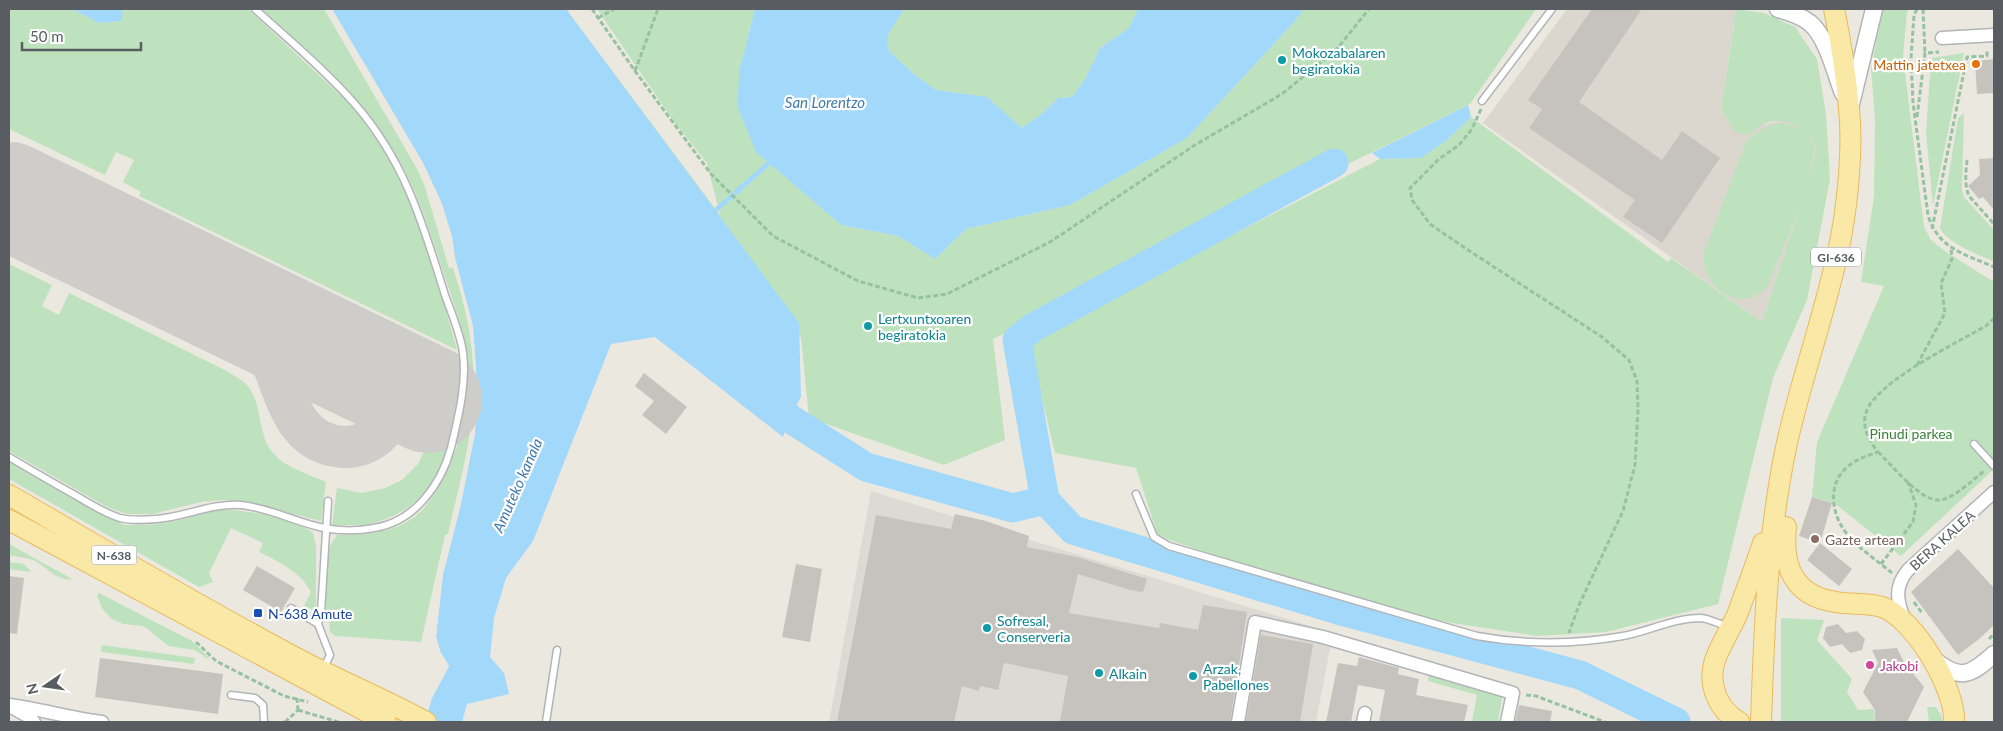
<svg xmlns="http://www.w3.org/2000/svg" width="2003" height="731" font-family="Lato,sans-serif">
<style>
.industrial{fill:#dddad5}
.education{fill:#dbd7cf}
.green{fill:#bfe2be}
.water{fill:#a2d8fa}
.pier{fill:#ebe8e0}
.lines{fill:none;stroke-linecap:round;stroke-linejoin:round}
.stream{stroke:#a2d8fa;stroke-width:5}
.river{stroke:#a2d8fa;stroke-width:29}
.taxiway{stroke:#cecdc9;stroke-width:42}
.runway{stroke:#cecdc9;stroke-width:108}
.building{fill:#c6c3be}
.service-casing{stroke:#b1b4b8;stroke-width:9}
.minor-casing{stroke:#b1b4b8;stroke-width:15}
.tertiary-casing{stroke:#b1b4b8;stroke-width:19}
.primary-casing{stroke:#e9ba5b;stroke-width:22}
.path{stroke:#97c2a2;stroke-width:3;stroke-dasharray:5 2.5;stroke-linecap:butt}
.service{stroke:#fff;stroke-width:6}
.minor{stroke:#fff;stroke-width:12}
.tertiary{stroke:#fff;stroke-width:16}
.primary{stroke:#fae8a6;stroke-width:20}
.culture-dot{fill:#0f9aa8;stroke:#fff;stroke-width:2}
.food-dot{fill:#e8710a;stroke:#fff;stroke-width:2}
.education-dot{fill:#8d6e63;stroke:#fff;stroke-width:2}
.transit-dot{fill:#1a4fb4;stroke:#fff;stroke-width:2}
.hotel-dot{fill:#d1479c;stroke:#fff;stroke-width:2}
.labels{text-anchor:middle;dominant-baseline:central;stroke-width:4.5;stroke-linejoin:round;paint-order:stroke}
.shield{fill:#fff;stroke:#8b8e90;stroke-width:1}
.shield-label{font-size:12px;font-weight:bold;fill:#595d61}
.culture-label{font-size:14px;fill:#0d838f;stroke:#fff;text-anchor:start}
.food-label{font-size:14px;fill:#c56008;stroke:#fff;text-anchor:end}
.park-label{font-size:14px;fill:#398138;stroke:#fff}
.education-label{font-size:14px;fill:#785e54;stroke:#fff;text-anchor:start}
.street-label{font-size:14px;fill:#595d61;stroke:#fff}
.transit-label{font-size:14px;fill:#164399;stroke:#fff;text-anchor:start}
.hotel-label{font-size:14px;fill:#b23c85;stroke:#fff;text-anchor:start}
.water-label{font-size:15px;font-style:italic;fill:#4179aa;stroke:#fff}
</style>
<rect width="100%" height="100%" fill="#ebe8e0"/>
<path class="industrial" d="M871 491 1333 633 1316 722H829Z"/>
<path class="education" d="M1567 9H1736L1721 109 1748 135 1758 126 1784 120 1801 126 1814 139 1815 159 1762 322 1483 123Z"/>
<path class="green" d="M9 9H72L99 23 122 21 123 9H248L353 107 379 143 404 185 439 285 457 350 139 196 141 192 123 182 134 160 116 152 105 175 9 129Z
M261 9H324L416 167 424 184 449 268H453C470 318 479 373 471 426 466 462 456 498 448 534L445 535 421 642 335 636 330 632 329 615 326 614C326 588 320 556 337 535 363 534 391 534 413 518 453 489 475 401 467 355 461 320 448 287 437 253 426 221 416 188 398 159 363 100 310 56 261 9Z
M566 9 720 215 707 163 675 123 597 9H755L740 68 841 225 898 236 935 259 966 229 1070 205 1187 138 1295 21 1304 9H1536L1470 104 993 339 1005 440 944 465 809 418 801 337 739 331Z
M904 9H1138L1129 28 1100 48 1085 79 1072 97 1058 98 1044 112 1022 128 986 97 936 90 915 75 889 51 887 41 889 33Z
M1736 9 1764 13 1795 27 1817 59 1826 114 1830 179 1807 300 1773 378 1718 604 1606 632 1537 636 1381 612 1158 536 1136 468 1055 453 1028 340 1380 159 1421 158 1448 139 1471 117 1668 262 1671 258 1762 322 1815 159 1814 139C1793 119 1772 113 1748 135L1735 132 1721 109Z
M1882 9H1909L1907 13 1903 56 1924 227 1931 240 1946 252 1994 282V469L1901 556 1834 503 1812 497 1817 442 1884 286 1861 282 1874 196 1875 118 1871 70Z
M1964 53 1933 206 1926 133 1931 58Z
M1964 113 1962 190 1964 197 1994 230V262C1979 255 1947 243 1940 228L1958 118Z
M1782 123C1794 126 1808 129 1813 143 1820 165 1777 263 1766 289 1759 294 1750 299 1741 299 1719 298 1703 276 1703 255L1746 142C1757 131 1767 125 1782 123Z
M9 264 52 285 42 306 59 315 69 293 225 370C231 374 239 378 245 383 264 402 256 435 274 454 286 468 309 474 326 482L321 521 243 501 223 500 201 502 153 514H127L107 507 9 451Z
M458 380C454 430 448 487 399 513 389 518 375 524 363 525 353 525 342 525 332 525L337 488 362 493 385 488 402 480 418 464Z
M9 462 105 516 125 525H147L177 521 216 510H234L264 514 304 527 313 533 316 546V611L304 606 311 592C300 571 279 562 259 552L263 543 231 528 209 573 213 582 199 587 9 479Z
M9 544 72 579C57 582 46 566 33 560 25 557 17 557 9 555Z
M9 562 24 564 31 572 9 569Z
M99 593 192 641 210 659 206 658 195 650 168 646 148 629 142 626 123 624 112 619 103 610 97 596Z
M1781 618 1824 620 1817 640 1852 679 1847 692 1858 710 1874 709 1875 722H1781Z
M102 645 195 658 194 664 101 652Z
M1429 673 1501 695 1502 699 1498 722H1472L1477 695 1428 681Z
M1927 707H1936L1942 717V722H1929Z"/>
<path class="water" d="M72 9H123L122 21 99 23Z
M332 9H566L799 323 801 397 789 418 783 437 655 337 611 344 533 541 506 578 494 618 490 657 504 673 509 694 467 704 462 722H425L432 698 449 666 440 651 436 636 443 574 460 508 475 433 477 385 473 326 455 258 452 237 442 204 423 163Z
M755 9H904L889 33 887 41 889 51 915 75 936 90 987 97 1022 128 1044 112 1058 98 1072 97 1085 79 1100 48 1129 28 1138 9H1304L1295 21 1187 138 1070 205 966 229 935 259 898 236 841 225 756 152 737 106 740 68Z
M1468 105 1471 117 1448 139 1421 158 1380 159 1372 153Z"/>
<path class="pier" d="M329 9H332L423 163 442 204 452 237 455 258 473 327 477 385 475 433 460 508 443 574 436 636 440 651 449 666 432 698 429 697 446 666 438 652 433 636 440 573 457 507 473 433 475 385 470 327 453 259 450 238 439 205 421 164Z"/>
<g class="lines">
<path class="stream" d="M716 210 769 163"/>
<path class="river" d="M761 389 789 418 866 467 1013 508 1045 500 1073 530 1345 612 1580 675 1676 722
M1045 500 1017 340 1034 327 1334 163"/>
<path class="taxiway" d="M211 294C230 305 249 321 261 340 286 379 285 443 343 447 359 448 376 440 385 426 395 413 399 399 397 383"/>
<path class="runway" d="M9 196 428 399"/>
</g>
<path class="building" d="M1592 9H1642L1579 102 1662 160 1682 131 1720 158 1662 243 1623 217 1635 200 1529 128 1542 109 1528 100Z
M1994 59V93L1977 94 1975 61Z
M1994 158V210L1983 197 1979 199 1968 186 1980 175 1979 159Z
M644 373 687 407 666 434 642 415 654 401 635 386Z
M1812 497 1832 503 1820 543 1799 536Z
M955 514 986 521 1029 536 1027 547 1077 557 1147 579 1143 592 1130 590 1078 574 1069 613 1159 628 1160 623 1198 630 1203 605 1247 612 1230 722H1060L1068 676 1004 663 998 690 980 686 979 691 962 686 954 722H837L876 515 951 529Z
M1820 543 1852 569 1839 586 1807 560Z
M1958 549 1994 588V625L1979 639 1958 655 1911 592Z
M796 564 822 569 810 642 782 637Z
M257 566 295 588 281 612 243 590Z
M9 576 24 578 17 634 9 633Z
M1838 624 1846 633 1857 631 1865 639 1862 650 1850 653 1842 644 1830 647 1823 638 1826 627Z
M1261 635 1313 644 1300 722H1246Z
M1897 648 1904 662 1924 687 1907 722H1875V710L1863 692 1878 663 1872 650Z
M1359 657 1399 668 1398 674 1419 679 1416 695 1468 705 1464 722H1379L1385 690 1358 685 1351 722H1326L1338 663 1357 666Z
M100 658 223 674 218 714 95 697Z
M1519 705 1552 711 1550 722H1515Z"/>
<g class="lines">
<g class="service-casing">
<path id="service" d="M1482 101 1552 9
M1974 444 1994 466
M9 457C31 470 53 483 75 495 90 504 104 513 120 518 132 521 144 520 156 519 185 517 211 503 241 505 270 508 295 522 324 528 339 531 359 531 374 528 414 522 441 485 451 448 458 418 467 384 463 353 461 335 451 312 445 295 423 224 405 161 354 103 324 69 288 39 255 9
M1136 494 1154 537 1169 546 1477 636C1527 645 1572 645 1623 636 1649 631 1674 618 1701 618 1710 619 1719 624 1727 626
M291 608 318 624 330 655 323 670
M318 624 321 612 328 501
M231 695 255 698 263 705 264 722
M546 722 557 650"/>
</g>
<g class="minor-casing">
<path id="minor" d="M1942 38 1994 35
M1904 619C1897 600 1894 587 1908 570L1994 492
M9 705C40 709 70 718 102 722
M13 708 31 718 34 722
M1238 722 1255 622 1323 637 1513 693 1507 722
M1363 722 1365 713"/>
</g>
<g class="tertiary-casing">
<path id="tertiary" d="M1778 9C1789 12 1801 16 1810 23 1827 37 1835 73 1843 93
M1851 104 1874 9
M1933 659C1960 681 1970 676 1994 654"/>
</g>
<g class="primary-casing">
<path id="primary" d="M9 495C101 548 193 603 287 653 332 678 381 697 426 722
M9 520 386 722
M1786 527C1782 566 1793 596 1836 602 1851 605 1867 602 1882 607 1914 618 1956 689 1954 722
M1739 722C1718 710 1707 684 1715 660 1721 644 1730 630 1737 615 1746 591 1755 567 1763 543
M1761 722C1764 632 1767 542 1785 452 1800 380 1827 310 1841 237 1848 199 1853 147 1849 109 1846 75 1841 42 1834 9"/>
</g>
<path class="path" d="M592 9 635 71 711 174 773 236 858 281 918 298 947 294 1050 242 1195 145 1282 94 1336 50 1369 9
M1917 9 1914 15 1911 58 1913 103 1928 215C1938 249 1965 254 1994 267
M1923 9 1925 53
M598 18 614 9
M635 71 658 9
M1481 109 1472 129 1459 145 1439 159 1410 188 1412 200 1430 224 1468 250 1602 337 1629 360 1637 381 1638 409 1635 465 1623 511 1579 605 1569 633
M1917 117 1925 53 1939 52
M1967 160C1966 172 1964 184 1969 196L1994 224
M1932 229 1967 57 1987 56V49
M1917 365 1945 313 1941 283 1952 259 1951 248
M1878 452C1892 465 1920 501 1939 500 1952 500 1974 479 1984 471
M1881 564 1913 522 1916 505 1908 482
M1892 573C1879 562 1858 548 1848 535 1833 518 1826 488 1845 469 1854 460 1866 456 1878 452 1870 442 1861 427 1866 413 1874 383 1958 342 1986 326L1994 318
M1914 602 1922 613
M1989 639 1994 634
M196 642 216 661 284 696 308 702
M1526 695 1536 696 1605 722
M297 698 298 710
M298 710 338 722
M285 722 298 710"/>
<use href="#service" class="service"/>
<use href="#minor" class="minor"/>
<use href="#tertiary" class="tertiary"/>
<use href="#primary" class="primary"/>
</g>
<g class="culture-dot">
<circle cx="1282" cy="60" r="5"/>
<circle cx="868" cy="326" r="5"/>
<circle cx="987" cy="628" r="5"/>
<circle cx="1099" cy="673" r="5"/>
<circle cx="1193" cy="676" r="5"/>
</g>
<circle class="food-dot" cx="1976" cy="64" r="5"/>
<circle class="education-dot" cx="1815" cy="539" r="5"/>
<rect class="transit-dot" x="253" y="608" width="10" height="10" rx="2.5"/>
<circle class="hotel-dot" cx="1870" cy="665" r="5"/>
<g class="labels">
<g class="shield">
<rect x="1811" y="247.5" width="50" height="19" rx="4"/>
<rect x="91.5" y="545.5" width="45" height="19" rx="4"/>
</g>
<g class="shield-label">
<text x="1836" y="257">GI-636</text>
<text x="114" y="555">N-638</text>
</g>
<g class="culture-label">
<text x="1292" y="52">Mokozabalaren<tspan x="1292" dy="16">begiratokia</tspan></text>
<text x="878" y="318">Lertxuntxoaren<tspan x="878" dy="16">begiratokia</tspan></text>
<text x="997" y="620">Sofresal,<tspan x="997" dy="16">Conserveria</tspan></text>
<text x="1203" y="668">Arzak,<tspan x="1203" dy="16">Pabellones</tspan></text>
<text x="1109" y="673">Alkain</text>
</g>
<g class="food-label">
<text x="1966" y="64">Mattin jatetxea</text>
</g>
<g class="park-label">
<text x="1911" y="433">Pinudi parkea</text>
</g>
<g class="education-label">
<text x="1825" y="539">Gazte artean</text>
</g>
<g class="street-label">
<text transform="translate(1942 540) rotate(-42)">BERA KALEA</text>
</g>
<g class="transit-label">
<text x="268" y="613">N-638 Amute</text>
</g>
<g class="hotel-label">
<text x="1880" y="665">Jakobi</text>
</g>
<g class="water-label">
<text x="825" y="102">San Lorentzo</text>
<text transform="translate(517 485) rotate(-66)">Amuteko kanala</text>
</g>
</g>
<rect width="2003" height="731" fill="none" stroke="#595d61" stroke-width="20"/>
<g transform="translate(45 686) rotate(257)" stroke="#ffffff" stroke-width="4" paint-order="stroke">
<path d="M0-4L9 19L0 12L-9 19Z" fill="#595d61"/>
<text y="-8" font-size="14" font-weight="bold" text-anchor="middle" fill="#595d61">N</text>
</g>
<path d="M22 42v8h119v-8" fill="none" stroke="#595d61" stroke-width="2.5"/>
<text x="30" y="42" font-size="15" fill="#595d61" stroke="#ffffff" stroke-width="4" paint-order="stroke">50 m</text>
</svg>
